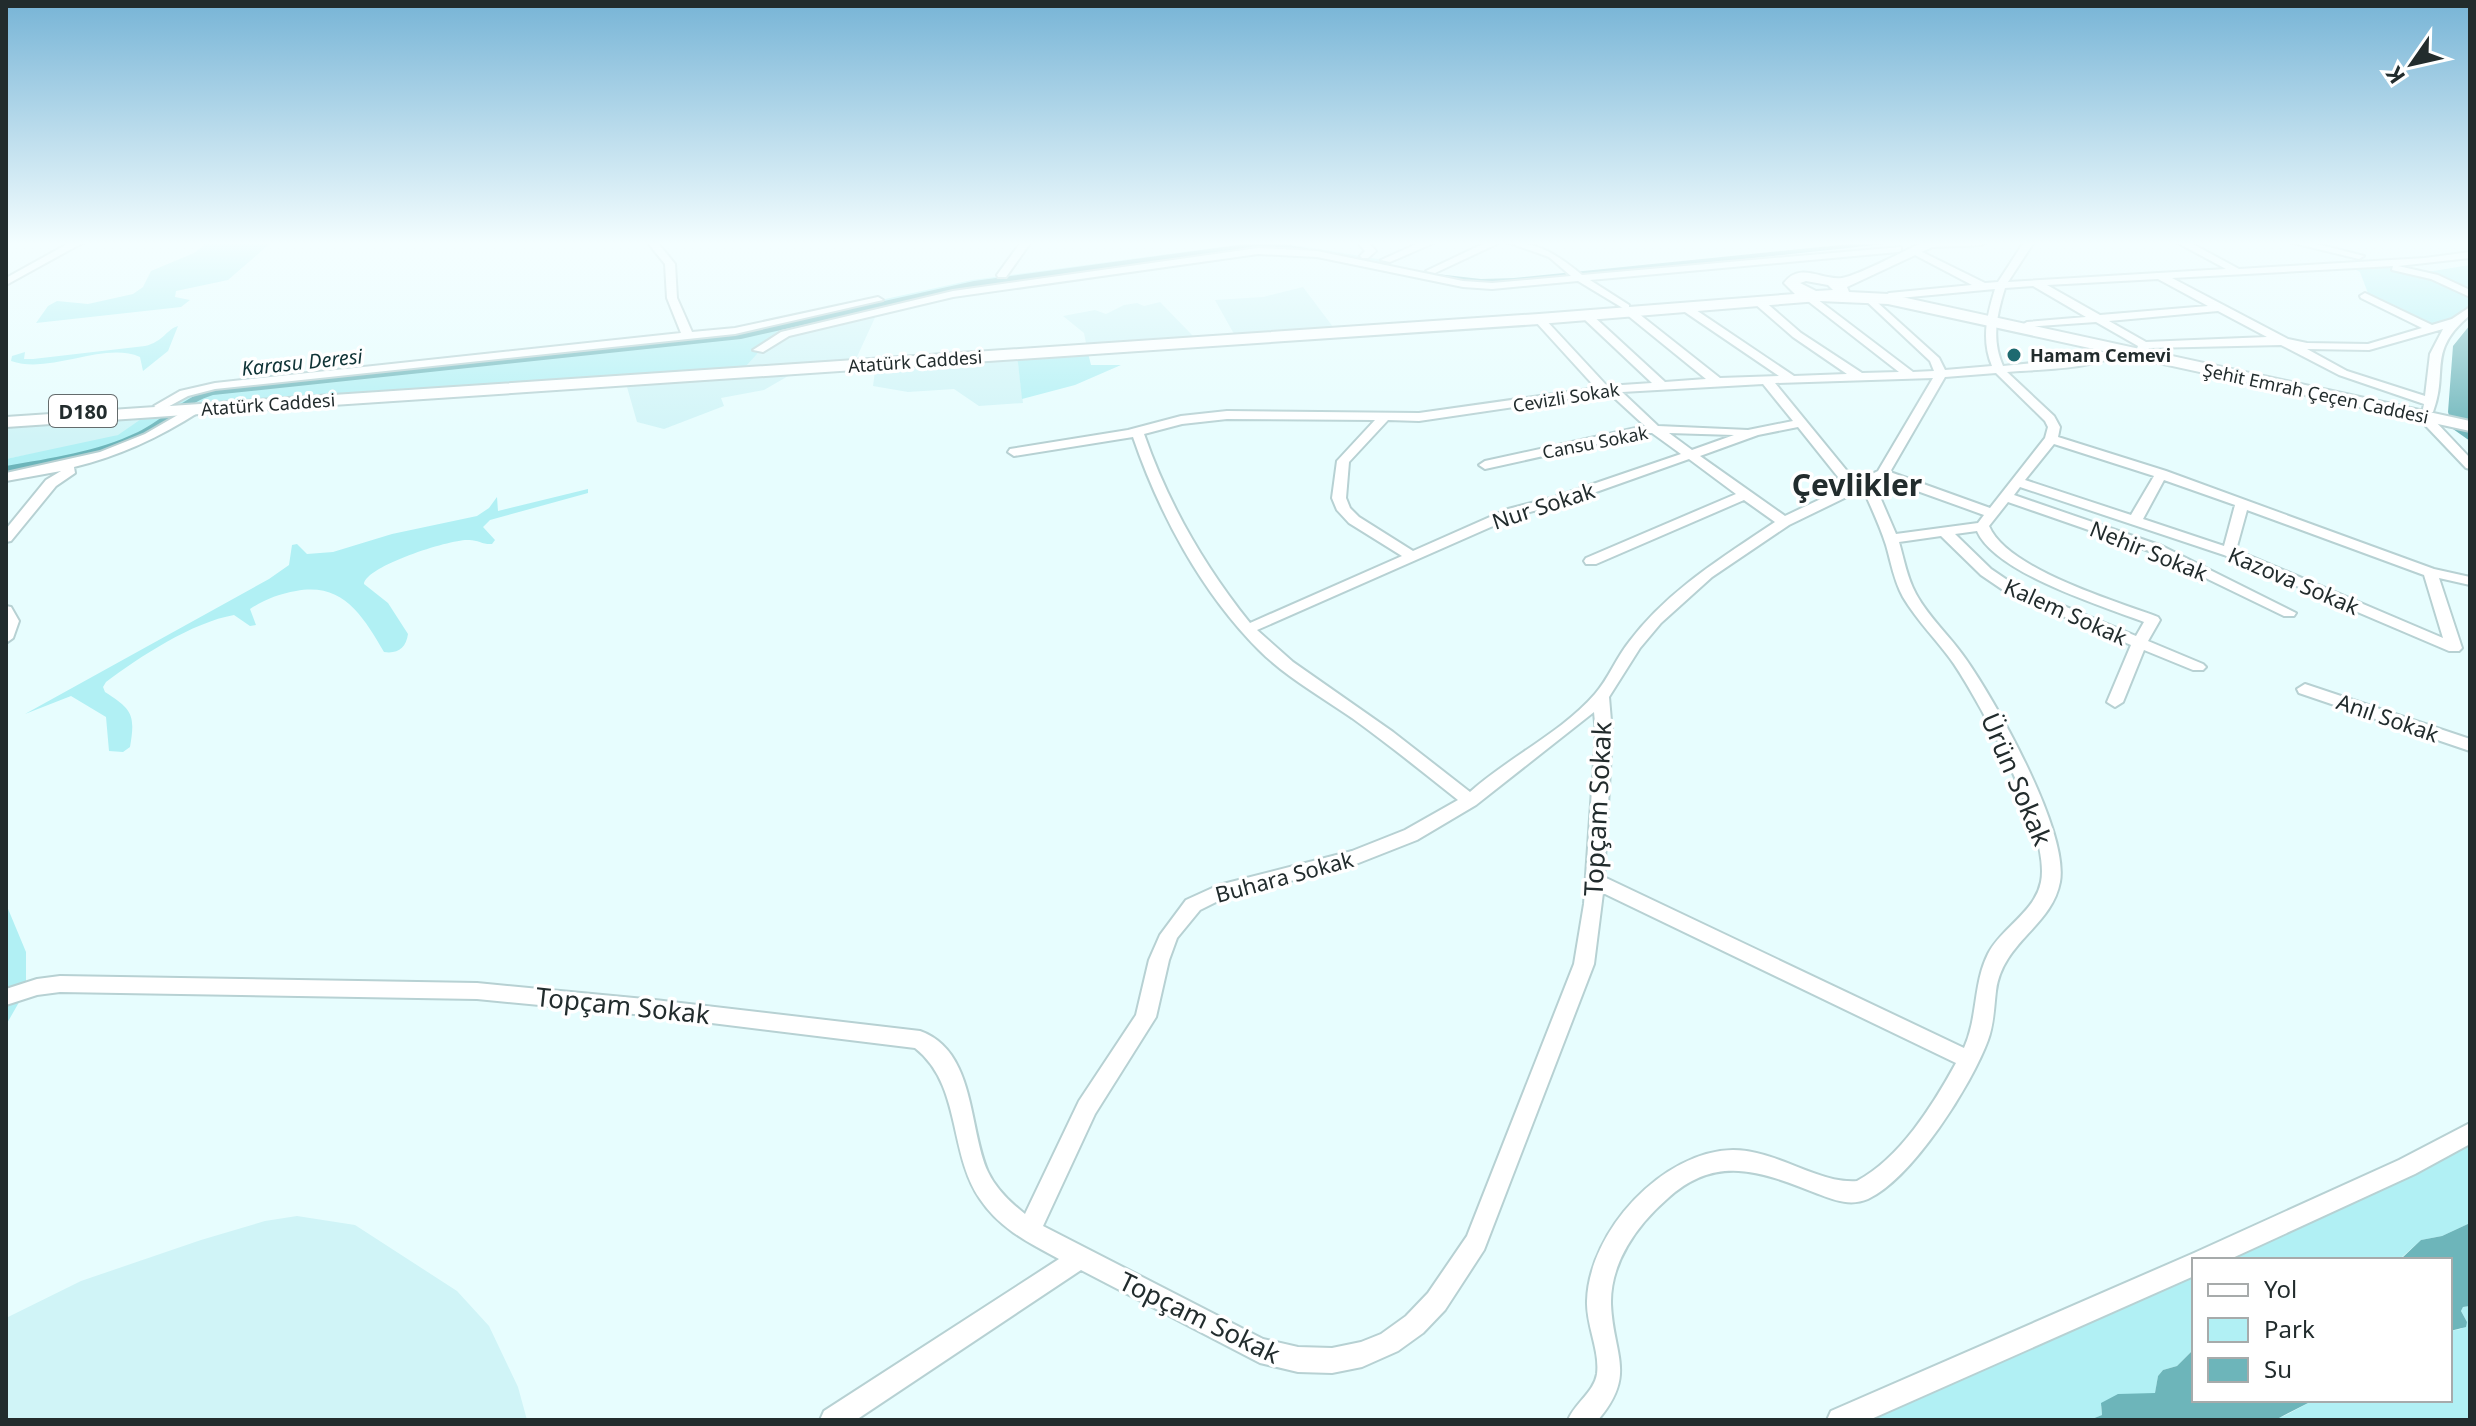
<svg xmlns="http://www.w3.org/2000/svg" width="2476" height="1426" font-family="'Noto Sans',sans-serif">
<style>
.built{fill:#d0f4f7}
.green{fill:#b1f0f4}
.water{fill:#6db5ba}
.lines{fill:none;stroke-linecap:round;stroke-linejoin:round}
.canal{fill:#6db5ba;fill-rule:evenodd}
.minor-casing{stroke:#b7d1d3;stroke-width:4}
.highway-casing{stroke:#b7d1d3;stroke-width:4}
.minor{fill:#fff;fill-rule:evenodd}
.highway{fill:#fff;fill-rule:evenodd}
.poi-dot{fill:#1e6a70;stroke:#fff;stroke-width:3}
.labels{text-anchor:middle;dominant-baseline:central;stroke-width:7;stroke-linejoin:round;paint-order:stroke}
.far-poi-label{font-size:18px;font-weight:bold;fill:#222c2d;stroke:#fff;text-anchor:start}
.far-street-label{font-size:18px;fill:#222c2d;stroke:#fff}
.far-water-label{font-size:20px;font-style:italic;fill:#0f3336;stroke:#fff}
.shield{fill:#fff;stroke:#646b6c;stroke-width:2}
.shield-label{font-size:20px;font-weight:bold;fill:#222c2d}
.street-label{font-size:22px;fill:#222c2d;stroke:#fff}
.near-street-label{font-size:26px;fill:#222c2d;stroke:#fff}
.district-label{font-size:30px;font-weight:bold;fill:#222c2d;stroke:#fff}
</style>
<rect width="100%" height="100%" fill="#e7fdfe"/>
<path class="built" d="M1303 287 1333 327 1234 334 1215 300 1263 297Z
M1160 302 1193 336 1086 343 1084 333 1063 316 1095 310 1106 314 1124 305 1137 303 1144 306Z
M878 311 856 359 746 366 748 361 776 338Z
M1017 354 1023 403 979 406 954 389 908 392 873 386 876 363Z
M802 368 764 390 721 398 724 406 664 429 637 422 625 380Z
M152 412 123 433 109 439 6 459V422Z
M297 1216 355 1225 457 1291 489 1326 518 1387 527 1420H6V1318L81 1281 201 1240 265 1221Z"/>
<path class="green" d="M208 242H272L228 280 176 291 175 297 190 300 181 307 36 323 48 306 57 301 88 304 133 294 143 287 151 271 194 253Z
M1277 242 1390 261 1380 269 1281 251 1004 284 785 334 767 343 746 366 203 403 176 423 111 454 6 477V459L118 435 160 406 190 391 767 325 972 280 1243 244Z
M2345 264H2373L2421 273 2470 265V310L2454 322 2432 329 2369 296 2360 272Z
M178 326 168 351 143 371 140 357C103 341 51 375 11 361L12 356 25 352 24 359H33L145 346C163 342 167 329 178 326Z
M1087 349 1091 365H1121L1075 385 1022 399 1017 354Z
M588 489V493L490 520 483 527 495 540 492 544C483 545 477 539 467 540 448 540 366 566 364 584L388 603 408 634C406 648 398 654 384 652 363 616 343 582 296 591 279 594 263 600 250 609L256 625 250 626 234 615C193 622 139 657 106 682L103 687 105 692C131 709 136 713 130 747L123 752 109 751 106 717 71 696 25 714 269 579 289 565 292 545 297 544 307 554 333 552 392 534 477 516 489 508 497 497 498 511Z
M6 904 26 952V990L6 1025Z
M2470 1133V1223L2442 1236 2421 1240 2401 1258 2203 1260Z
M2194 1264V1349L2177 1366 2163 1370 2158 1376 2155 1394 2101 1406 2102 1415 2092 1419 1840 1420Z
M2470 1306V1420H2267L2284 1416 2314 1400H2450V1331L2461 1329 2467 1322 2461 1311 2463 1307Z"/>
<path class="water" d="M2470 325V441L2453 429 2448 412 2453 346Z
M2470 1223V1306L2463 1307 2461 1311 2467 1322 2466 1327 2450 1331V1260H2394L2402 1258 2421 1240 2442 1236Z
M2194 1349V1400H2314L2275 1420H2066L2092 1419 2102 1415 2101 1403 2118 1394 2155 1393 2158 1376 2163 1370 2177 1366Z"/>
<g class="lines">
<path class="canal" d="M1870 242H1903L1514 284 1481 285 1437 280 1433 277 1437 274 1481 279 1514 278Z
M1246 244H1285L1355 258 1351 261 1285 250H1246L974 287 741 339 213 395C186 403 169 425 144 437 101 458 53 464 6 472V466C51 458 96 452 138 432 164 419 183 397 212 389L741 333 974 281Z"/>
<g class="minor-casing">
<path id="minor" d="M71 242H84L6 285V278Z
M647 242H657L675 264 677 298 692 332 735 328 878 297 883 300 735 334 215 389 188 396 164 409 160 410 154 406 180 391 215 383 681 333 667 298 665 264Z
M1021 242H1031L1006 277H998L997 275Z
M1357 242H1368L1376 251 1368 258H1362L1360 256 1365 251Z
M1421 242H1436L1390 262 1381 260Z
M1487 242H1501L1435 273 1426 271Z
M1507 242C1539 242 1559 256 1582 275L1901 247V251L1898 252 1590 280 1629 305V309L1634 310 1720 378 1779 376 1682 310V306H1690L1794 376 1847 374 1793 337 1755 304V300H1763L1801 333 1862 373 1899 372 1804 298 1813 296 1913 372 1934 371 1930 361 1864 299 1863 297 1868 294 1939 358 1945 370 1992 366C1981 340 1987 315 1995 289L1889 299 1884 296 1889 293 1972 285 1913 254 1911 252 1916 249 1985 283 1998 282 2024 242H2034L2008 282 2226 269 2176 242H2189L2239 269 2425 258 2470 252V258L2398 266 2438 275 2470 290V297L2431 279 2392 270 2393 266 2172 278 2288 339 2307 343 2368 344 2422 328 2361 298 2360 296 2365 293 2432 325 2452 319 2470 307V315C2426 352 2449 370 2433 412L2429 413 2423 409 2424 404 2339 375 2281 345 2149 348 2145 356 2141 357 2135 354 2138 346 2096 322 2023 327 2022 325 2027 322 2086 317 2033 286 2005 288C1997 314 1991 339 2003 366 2044 362 2080 359 2120 347L2126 350C2099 370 2040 369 2007 372L2054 416 2060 427 2058 437 2166 471 2434 569 2470 577V585L2439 578 2462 648 2459 651H2449L2224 555 2020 487 2014 495 2162 546 2296 613 2294 616H2284L2152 552 2008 502 1989 526C2007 569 2115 601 2158 617L2160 620 2148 641 2203 664 2206 667 2203 670H2193L2144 650 2123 702 2115 707 2107 702 2131 645 2006 592 1981 575 1941 536 1899 542C1904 559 1907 578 1916 594 1929 618 1950 636 1965 658 1995 700 2069 831 2060 882 2052 926 2002 942 1996 991 1994 1007 1994 1024 1988 1040 1972 1084 1913 1178 1868 1199 1852 1206 1836 1201 1821 1195 1764 1173 1718 1152 1667 1199 1637 1225 1610 1263 1611 1304 1613 1355 1637 1374 1598 1420H1568C1575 1403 1594 1392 1597 1374 1600 1350 1586 1325 1587 1301 1589 1231 1663 1151 1733 1150 1777 1150 1818 1184 1857 1181 1900 1158 1933 1105 1956 1063L1603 893 1594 964 1484 1250 1445 1310 1423 1333 1398 1351 1362 1367 1332 1373 1298 1372 1260 1363 1081 1270 856 1420H820L824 1411 1059 1259C1029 1243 999 1228 980 1199 948 1152 962 1085 915 1048L655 1016 477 999 60 992 37 995 6 1005V989L37 979 60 976 477 983 655 1000 920 1031C976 1051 968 1128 988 1172 996 1189 1011 1203 1025 1214L1079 1101 1136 1015 1149 960 1160 935 1186 900 1219 885 1352 851 1405 830 1458 800C1423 772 1388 744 1352 718 1320 696 1286 677 1259 650 1201 592 1159 513 1133 437L1014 456 1008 452 1010 449 1128 430 1181 416 1227 411 1419 413 1596 388 1535 321V317H1543L1607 386 1652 383 1583 318V314H1591L1665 382 1706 379 1626 314V310L1578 281 1492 289 1463 287 1317 257 1258 254 953 297 789 336 763 352 753 350 781 332 953 291 1258 248 1317 251 1463 281 1492 283 1571 276 1549 257ZM2158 279 2208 306 2100 315 2047 285ZM2218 311 2267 337 2146 342 2109 321ZM2443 329 2430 354 2425 396 2347 371 2307 349 2369 350ZM1996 373 2045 421 2048 427 2045 438 1990 508 1890 472 1945 377ZM1933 378 1878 471 1856 482 1775 383ZM1763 384 1793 421 1748 430 1658 426 1622 392ZM1609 393 1645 426 1485 461 1479 465 1485 469 1647 433H1652L1681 454 1555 497 1508 509 1413 551 1359 517 1350 508 1346 498 1349 462 1388 420 1419 421ZM1227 419 1375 420 1337 461 1332 498 1337 510 1349 523 1402 556 1250 623C1204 566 1168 503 1144 434L1182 424ZM1798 427 1846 487 1785 516 1700 456 1758 435ZM1669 433 1734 435 1692 450ZM2054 444 2154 476 2131 515 2025 480ZM1689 459 1736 494 1586 558 1584 561 1586 564H1596L1744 500 1775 522C1723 557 1667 591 1629 642 1616 658 1609 678 1595 694 1561 733 1509 757 1470 792L1393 732 1293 662 1257 630 1518 515 1565 503ZM1884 479 1984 515 1978 523 1896 534 1874 483ZM2164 480 2235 505 2224 546 2143 519ZM1863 489C1871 507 1880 526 1886 545 1891 562 1894 581 1903 597 1917 621 1938 641 1954 664 1982 706 2051 833 2041 882 2035 912 2001 928 1988 954 1973 984 1978 1017 1964 1048L1604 877 1612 733 1609 697 1640 648 1661 623 1712 577 1789 525ZM2247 510 2424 575 2443 638 2236 550ZM1977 531C1995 573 2102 606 2144 622L2136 636 2016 586 1991 569 1955 534ZM1594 712 1596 733 1584 904 1574 964 1467 1236 1428 1293 1406 1316 1381 1334 1361 1342 1332 1348 1298 1347 1263 1339 1043 1226 1095 1114 1156 1017 1169 960 1177 938 1200 910 1224 898 1356 864 1417 840 1476 805Z
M1928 242H1987L1982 245 1932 247 1929 246Z
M2289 242H2309L2364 256 2359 259Z
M195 405 201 409 199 412C160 437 120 456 74 467L75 473 56 486 11 541 6 542V529L46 480 61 471 6 481V473L100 452 145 434Z
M2429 413 2433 414 2436 422 2470 458V469L2466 468 2426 426 2423 417Z
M6 606 11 607 19 621 13 638 6 643Z
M2305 684 2470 739V751L2299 693 2297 689Z
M2470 1123V1144L2415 1174 2228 1260H2194V1276L1869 1420H1827L1831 1411 2194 1253 2399 1160Z"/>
</g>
<g class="highway-casing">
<path id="highway" d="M1923 242H1943L1847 287 1849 292 1888 294 2470 421V431L1888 304 1819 301 1539 324 6 427V417L1539 314 1795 294 1784 283C1800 261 1823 281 1842 278 1859 275 1904 251 1923 242ZM1806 281 1828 285 1833 290 1816 291 1800 283Z"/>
</g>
<use href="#minor" class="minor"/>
<use href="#highway" class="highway"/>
</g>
<linearGradient id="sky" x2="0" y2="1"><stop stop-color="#77b4d6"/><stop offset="0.55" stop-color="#f4feff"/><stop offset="1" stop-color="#f4feff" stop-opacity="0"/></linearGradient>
<rect width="2476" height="442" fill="url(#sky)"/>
<circle class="poi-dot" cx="2014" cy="355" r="8"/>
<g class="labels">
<g class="far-poi-label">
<text x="2030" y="355">Hamam Cemevi</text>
</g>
<g class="far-street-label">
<text transform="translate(915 361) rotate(-4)">Atatürk Caddesi</text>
<text transform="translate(2316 393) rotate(12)">Şehit Emrah Çeçen Caddesi</text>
<text transform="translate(1566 397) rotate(-9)">Cevizli Sokak</text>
<text transform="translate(268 404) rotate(-4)">Atatürk Caddesi</text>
<text transform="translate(1595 442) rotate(-11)">Cansu Sokak</text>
</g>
<g class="far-water-label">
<text transform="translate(302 362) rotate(-6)">Karasu Deresi</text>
</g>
<rect class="shield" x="49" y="395" width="68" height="32" rx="6"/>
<g class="shield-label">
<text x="83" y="411">D180</text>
</g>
<g class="street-label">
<text transform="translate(1543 505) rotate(-18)">Nur Sokak</text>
<text transform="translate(2149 550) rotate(22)">Nehir Sokak</text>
<text transform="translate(2294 580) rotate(23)">Kazova Sokak</text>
<text transform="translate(2066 611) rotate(24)">Kalem Sokak</text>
<text transform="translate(2388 717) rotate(19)">Anıl Sokak</text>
<text transform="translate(1284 876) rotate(-15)">Buhara Sokak</text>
</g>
<g class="near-street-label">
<text transform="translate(2017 779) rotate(67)">Ürün Sokak</text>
<text transform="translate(1597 809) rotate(-87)">Topçam Sokak</text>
<text transform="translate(623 1005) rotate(6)">Topçam Sokak</text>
<text transform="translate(1200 1317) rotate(26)">Topçam Sokak</text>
</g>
<g class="district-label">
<text x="1857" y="484">Çevlikler</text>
</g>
</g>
<rect width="2476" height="1426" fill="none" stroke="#222c2d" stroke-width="16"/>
<rect x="2192" y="1258" width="260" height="144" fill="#ffffff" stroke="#a7abab" stroke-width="2"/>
<rect x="2208" y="1284" width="40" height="12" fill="#ffffff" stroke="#a7abab" stroke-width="2"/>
<text x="2264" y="1298" font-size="24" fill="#222c2d">Yol</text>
<rect x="2208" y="1318" width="40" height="24" fill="#b1f0f4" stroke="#a7abab" stroke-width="2"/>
<text x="2264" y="1338" font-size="24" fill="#222c2d">Park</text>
<rect x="2208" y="1358" width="40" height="24" fill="#6db5ba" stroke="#a7abab" stroke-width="2"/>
<text x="2264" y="1378" font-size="24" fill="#222c2d">Su</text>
<g transform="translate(2412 64) rotate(236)" stroke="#ffffff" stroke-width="6" paint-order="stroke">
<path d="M0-6L14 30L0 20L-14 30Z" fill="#222c2d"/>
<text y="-12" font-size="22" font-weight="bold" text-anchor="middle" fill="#222c2d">K</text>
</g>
</svg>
